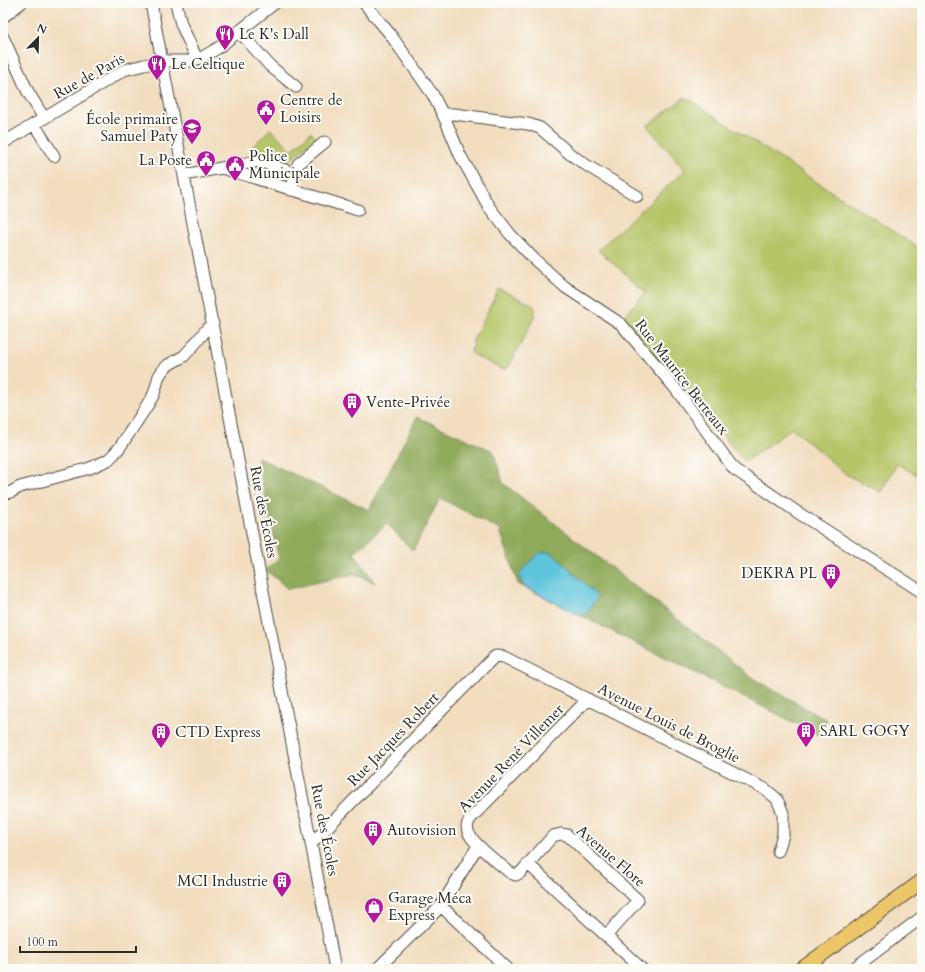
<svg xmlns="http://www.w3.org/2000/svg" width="925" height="972" font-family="Cardo,serif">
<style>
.green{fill:#b5c567;stroke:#707849}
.forest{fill:#90aa5c;stroke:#5e6a44}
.water{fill:#5fc5dc;stroke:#457884}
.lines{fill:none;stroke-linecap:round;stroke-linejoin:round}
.minor-casing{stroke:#494641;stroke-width:13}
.major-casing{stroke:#494641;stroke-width:16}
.minor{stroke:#fff;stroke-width:11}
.major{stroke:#ecc669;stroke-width:14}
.labels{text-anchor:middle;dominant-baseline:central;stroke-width:4;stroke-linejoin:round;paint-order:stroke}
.poi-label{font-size:15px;fill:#2b2b2b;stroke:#fdfcf7;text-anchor:start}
.street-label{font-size:15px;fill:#2b2b2b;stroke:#fdfcf7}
</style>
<rect width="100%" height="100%" fill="#fdfcf7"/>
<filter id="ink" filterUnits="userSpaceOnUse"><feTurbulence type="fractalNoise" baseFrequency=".025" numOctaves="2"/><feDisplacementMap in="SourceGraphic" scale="8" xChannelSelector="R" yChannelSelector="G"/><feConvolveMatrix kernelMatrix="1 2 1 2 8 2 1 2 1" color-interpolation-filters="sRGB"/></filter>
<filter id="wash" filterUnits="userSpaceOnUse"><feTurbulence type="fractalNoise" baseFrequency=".012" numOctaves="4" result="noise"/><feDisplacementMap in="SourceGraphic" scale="16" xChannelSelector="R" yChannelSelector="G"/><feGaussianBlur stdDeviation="0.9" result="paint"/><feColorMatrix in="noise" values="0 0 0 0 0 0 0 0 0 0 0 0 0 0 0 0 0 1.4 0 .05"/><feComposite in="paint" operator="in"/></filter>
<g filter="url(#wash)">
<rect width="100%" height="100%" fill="#f2ddbf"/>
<path class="green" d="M685 97 922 250V377L915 392 922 396V478L897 464 881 492 847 475 792 428 745 462 623 317 646 292 598 250 685 170 647 126Z
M270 129 292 150 311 132 316 138 288 161 260 154 252 150 251 148Z
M499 289 533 305 535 309 534 318 509 367 505 369H502L472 354 471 352 473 340Z"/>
<path class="forest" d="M417 417 493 451 503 483 754 679 827 720 821 736 518 584 500 530 440 498 413 551 387 524 354 553 375 583 354 574 288 589 266 570 279 558 257 457 369 510Z"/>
<path class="water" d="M545 552H550L559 559 595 594 597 597 587 613 579 615 524 586C521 582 519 578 520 573L539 553Z"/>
</g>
<g filter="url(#ink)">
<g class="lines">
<g class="minor-casing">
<path id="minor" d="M151 3 335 969
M176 3 181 24 197 59
M364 3 390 34 433 95 446 121 460 155 489 207 510 234 534 259 565 287 621 324 675 388 734 469 797 512 922 592
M3 17 21 3
M239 31 270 66 296 87
M3 37 28 92 44 118
M443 115 448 114H454L528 124 540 128 570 154 586 165 637 196
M34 124 54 156
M3 143 124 70 144 65 163 61H190L201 58 218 48 275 3
M222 168 358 210
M295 174 298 164 325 142
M184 175 259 161 296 174 291 190
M3 494 11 492 20 487 90 468 108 460 114 454 120 447 147 406 154 394 159 376 163 370 168 365 184 356 194 345 206 330 213 323
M588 699 470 819C468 823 466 826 468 831 471 843 499 863 509 872L513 874 516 875 521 872 528 864 553 836 561 834 567 835 638 900 606 936
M312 843 493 658 496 656 504 657 765 789 777 799 783 813V835L778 851
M528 864 642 969
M441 906 508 969
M377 969 441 906 474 852 479 846
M853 969 922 917"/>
</g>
<g class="major-casing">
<path id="major" d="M802 969 922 881"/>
</g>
<use href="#minor" class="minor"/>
<use href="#major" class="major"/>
</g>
</g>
<defs>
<g id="restaurant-pin" transform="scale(1)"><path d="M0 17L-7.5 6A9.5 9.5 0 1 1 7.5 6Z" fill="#b5179e" stroke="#fdfcf7"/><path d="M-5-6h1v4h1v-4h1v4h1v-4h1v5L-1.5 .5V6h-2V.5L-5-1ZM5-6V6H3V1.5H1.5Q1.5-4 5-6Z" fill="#fff"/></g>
<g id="civic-pin" transform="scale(1)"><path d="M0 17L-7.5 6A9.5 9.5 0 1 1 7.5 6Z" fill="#b5179e" stroke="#fdfcf7"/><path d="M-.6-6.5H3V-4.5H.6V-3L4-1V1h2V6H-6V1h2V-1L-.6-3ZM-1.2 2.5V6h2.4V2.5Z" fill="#fff"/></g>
<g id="school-pin" transform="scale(1)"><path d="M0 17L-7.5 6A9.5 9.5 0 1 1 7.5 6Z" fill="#b5179e" stroke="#fdfcf7"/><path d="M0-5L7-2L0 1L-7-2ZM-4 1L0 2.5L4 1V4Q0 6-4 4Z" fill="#fff"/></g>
<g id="building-pin" transform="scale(1)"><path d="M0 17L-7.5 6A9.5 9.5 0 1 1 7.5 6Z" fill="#b5179e" stroke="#fdfcf7"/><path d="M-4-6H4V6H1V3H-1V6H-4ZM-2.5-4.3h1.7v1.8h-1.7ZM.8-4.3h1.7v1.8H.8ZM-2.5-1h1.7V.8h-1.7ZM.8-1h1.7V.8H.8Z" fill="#fff"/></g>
<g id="shop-pin" transform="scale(1)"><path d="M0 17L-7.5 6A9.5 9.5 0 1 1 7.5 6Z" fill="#b5179e" stroke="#fdfcf7"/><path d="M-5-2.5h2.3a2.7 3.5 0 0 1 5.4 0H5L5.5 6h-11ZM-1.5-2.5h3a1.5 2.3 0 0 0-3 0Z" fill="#fff"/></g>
</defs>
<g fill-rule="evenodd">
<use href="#restaurant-pin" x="225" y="34"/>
<use href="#restaurant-pin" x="157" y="64"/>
<use href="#civic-pin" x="266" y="109"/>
<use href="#school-pin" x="192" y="128"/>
<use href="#civic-pin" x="206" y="160"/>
<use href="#civic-pin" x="235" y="165"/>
<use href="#building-pin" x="352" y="402"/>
<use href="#building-pin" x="831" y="573"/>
<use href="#building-pin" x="806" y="731"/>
<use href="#building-pin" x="161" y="732"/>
<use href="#building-pin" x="373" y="830"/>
<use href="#building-pin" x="282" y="881"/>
<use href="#shop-pin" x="374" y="907"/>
</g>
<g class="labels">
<g class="poi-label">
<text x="239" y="34">Le K's Dall</text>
<text x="171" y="64">Le Celtique</text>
<text x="280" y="100">Centre de<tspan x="280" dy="17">Loisirs</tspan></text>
<text x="178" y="119" text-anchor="end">École primaire<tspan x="178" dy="17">Samuel Paty</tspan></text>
<text x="249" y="156">Police<tspan x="249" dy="17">Municipale</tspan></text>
<text x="192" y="160" text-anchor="end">La Poste</text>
<text x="366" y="402">Vente-Privée</text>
<text x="817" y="573" text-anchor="end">DEKRA PL</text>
<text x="820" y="731">SARL GOGY</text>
<text x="175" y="732">CTD Express</text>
<text x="387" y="830">Autovision</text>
<text x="268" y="881" text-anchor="end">MCI Industrie</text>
<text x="388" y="898">Garage Méca<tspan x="388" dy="17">Express</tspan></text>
</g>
<g class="street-label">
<text transform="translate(89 76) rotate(-29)">Rue de Paris</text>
<text transform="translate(682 377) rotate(52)">Rue Maurice Berteaux</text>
<text transform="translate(264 512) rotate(79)">Rue des Écoles</text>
<text transform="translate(669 723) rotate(27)">Avenue Louis de Broglie</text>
<text transform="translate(393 739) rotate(-46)">Rue Jacques Robert</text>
<text transform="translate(511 758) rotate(-46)">Avenue René Villemer</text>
<text transform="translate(325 830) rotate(79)">Rue des Écoles</text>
<text transform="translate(611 856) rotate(41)">Avenue Flore</text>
</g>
</g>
<rect width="925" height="972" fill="none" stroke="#fdfcf7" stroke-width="16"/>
<g transform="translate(38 38) rotate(23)" stroke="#fdfcf7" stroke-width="3" paint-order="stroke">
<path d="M0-3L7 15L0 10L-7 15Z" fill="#2b2b2b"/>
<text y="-6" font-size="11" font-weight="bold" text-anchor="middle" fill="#2b2b2b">N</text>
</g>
<path d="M20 946v6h116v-6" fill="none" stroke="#2b2b2b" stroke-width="2"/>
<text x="26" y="946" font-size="12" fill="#2b2b2b" stroke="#fdfcf7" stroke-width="3" paint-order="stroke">100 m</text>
</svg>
